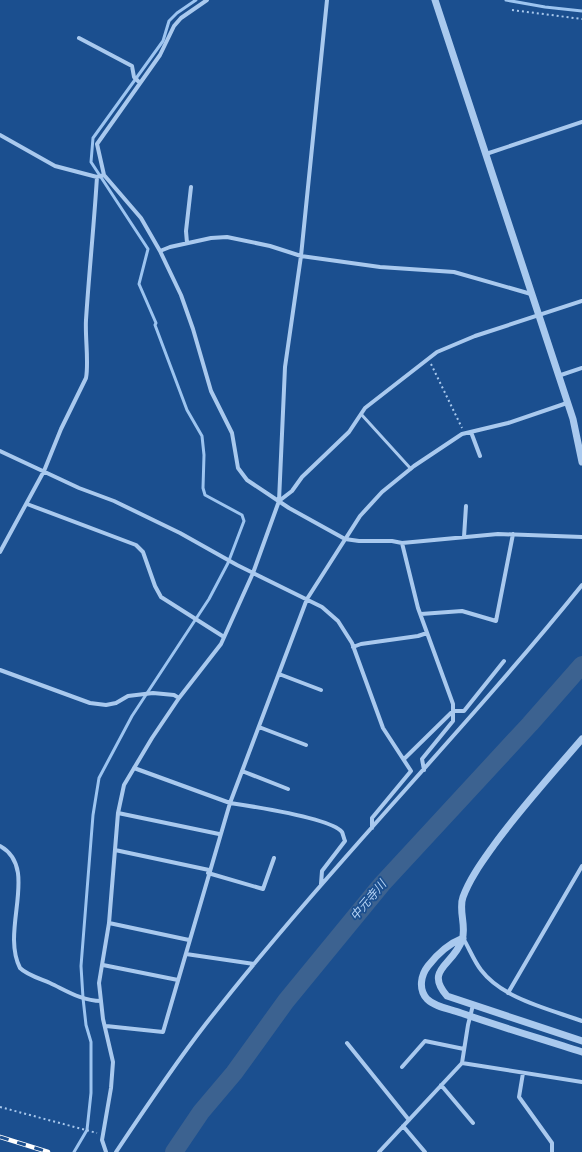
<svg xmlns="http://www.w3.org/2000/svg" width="582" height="1152" font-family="Overpass,'Noto Sans JP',sans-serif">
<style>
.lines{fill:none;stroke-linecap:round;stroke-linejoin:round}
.stream{stroke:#9cc4f0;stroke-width:3}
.river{stroke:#3c6290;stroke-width:18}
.path{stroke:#a9c9ee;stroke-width:2;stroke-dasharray:2 3;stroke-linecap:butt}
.service{stroke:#a9c9ee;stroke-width:3}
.minor{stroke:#a9c9ee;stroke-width:4}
.tertiary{stroke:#a9c9ee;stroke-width:7}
.rail-casing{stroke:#fff;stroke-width:4.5}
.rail{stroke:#1b4f8f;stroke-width:3;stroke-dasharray:9;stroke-linecap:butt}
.labels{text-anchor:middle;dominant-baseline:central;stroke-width:3.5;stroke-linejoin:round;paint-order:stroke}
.water-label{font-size:12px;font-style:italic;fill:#b5d3f5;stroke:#1b4f8f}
</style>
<rect width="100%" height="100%" fill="#1b4f8f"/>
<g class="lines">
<path class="stream" d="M506 0 545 7 582 11
M74 1152 87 1130 91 1093V1042L86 1025 83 998 81 966 93 815 99 778 132 716 209 599 228 563 244 521 242 515 205 495 203 488 204 455 202 436 187 410 155 325 156 323 139 284 148 249 91 162 93 138 163 41 169 21 177 13 196 0"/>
<path class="river" d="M174 1152 201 1112 234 1073 286 1001 382 884 530 724 582 665"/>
<path class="path" d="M512 10 582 19
M431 364 462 428
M0 1107 97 1133"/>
<path class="service" d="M361 414 411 469"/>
<path class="minor" d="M207 0 181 18 174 26 160 55 97 144 104 175 141 218 160 251 181 295 193 329 211 391 232 433 238 468 247 480 289 508 345 539 359 541H392L402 543 498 534 582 537
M79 38 132 66 134 77 140 83
M0 135 55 166 97 177 104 175
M486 154 582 122
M187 243 186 231 191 187
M160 251 170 247 211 238 227 237 270 246 301 256 380 267 454 272 531 294
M558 376 582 368
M471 432 480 456
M0 451 79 488 114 501 180 533 237 565 322 607 338 621 352 643 383 728 411 771 372 818V828
M279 501 292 491 302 477 349 432 365 408 437 352 475 336 582 301
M27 504 136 545 143 552 155 586 161 597 224 637
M464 537 466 506
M402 543 418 608 453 704V721L422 759 424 770
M0 552 44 471 61 429 86 378C89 362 85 338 86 320 89 273 94 225 97 177
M421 614 462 611 496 621 513 534
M353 647 361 644 418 636 427 633
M0 670 90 703 106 705 116 703 128 696 153 693 174 695 179 698
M279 674 321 690
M259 727 306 745
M404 759 453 711H464L504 661
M134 768 230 803 307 599 360 516 382 492 414 466 462 434 508 423 567 403
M242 771 288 789
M118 813 219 834
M0 846C40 868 0 929 20 968 27 975 41 979 50 983 67 991 82 1001 101 1001
M115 850 209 870
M208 873 263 889 274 858
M109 923 189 940
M463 938C469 948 474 961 481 970 503 999 549 1009 582 1021
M186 954 254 964
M103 965 178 980
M508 993 582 866
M106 1026 163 1032 230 803C250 806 330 818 342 832 343 834 344 839 345 841L322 871 321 884
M347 1043 409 1120
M462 1063 582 1082
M402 1067 425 1041 464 1049
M523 1073 519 1097 552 1143V1152
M441 1085 473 1123
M403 1126 425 1152
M106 1152 102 1140 111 1088 113 1062 103 1019 99 983 109 923 118 813 124 785 152 738 179 698 221 644 253 573 279 501 285 367 301 256 327 0
M116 1152C144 1110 174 1065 205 1025 324 872 461 735 582 585
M379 1152 462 1063 468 1025 473 1005"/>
<path class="tertiary" d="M435 0 573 419 582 462
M582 739C552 774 521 808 494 845 482 862 470 878 463 897 458 910 467 927 462 940 453 966 424 969 447 996L582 1041
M463 938C448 944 438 953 428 966 421 975 418 989 427 999 435 1007 450 1009 461 1013 501 1027 542 1039 582 1052"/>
<g class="rail-casing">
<path id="rail" d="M0 1137 48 1152"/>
</g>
<use href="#rail" class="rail"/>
</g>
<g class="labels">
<g class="water-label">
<text transform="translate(369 901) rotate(-50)">中元寺川</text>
</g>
</g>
</svg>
